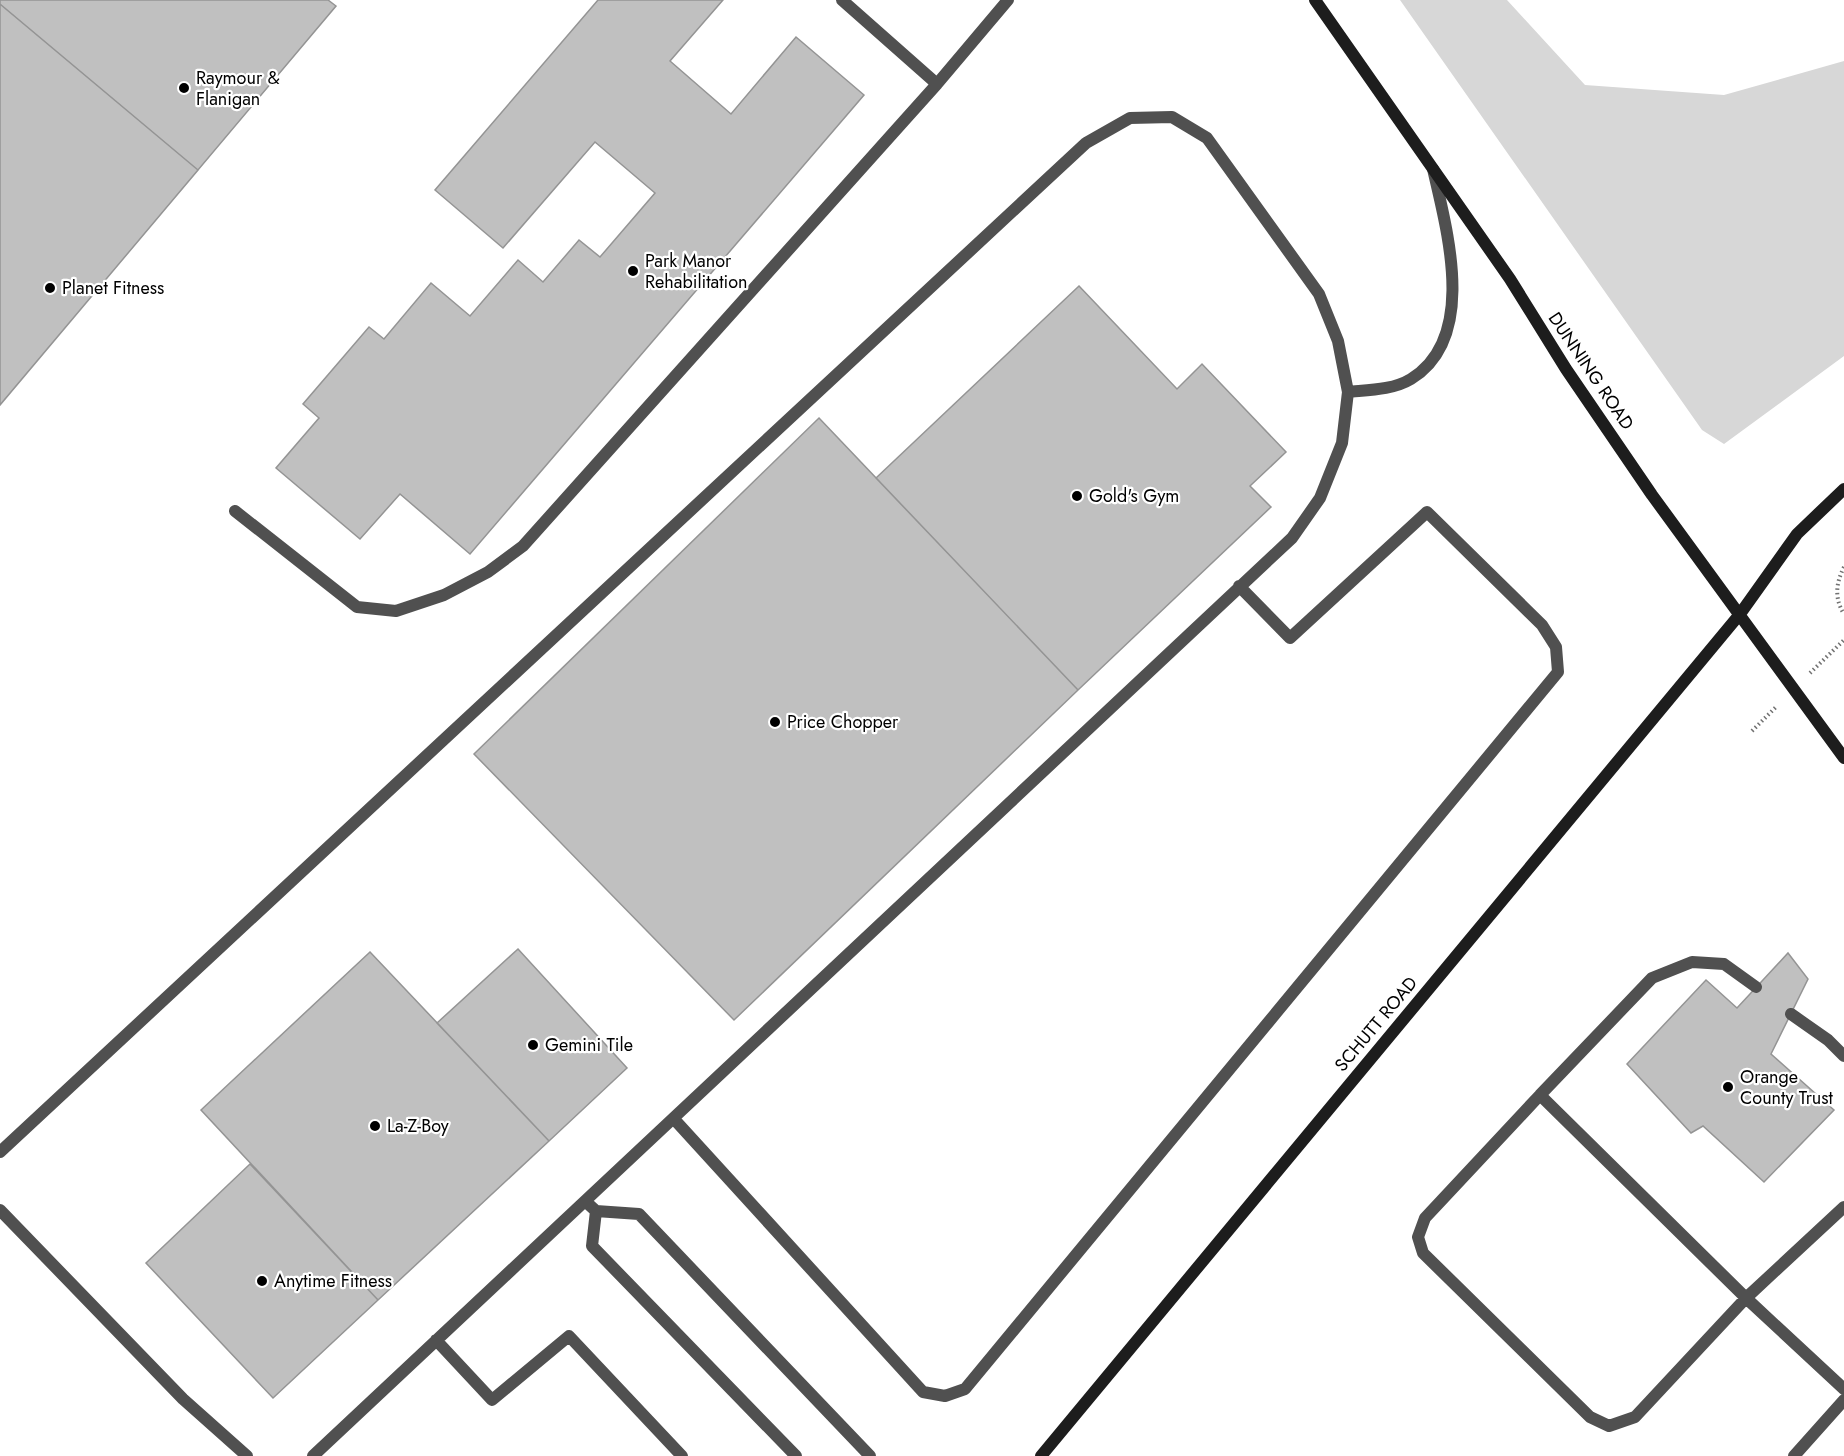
<svg xmlns="http://www.w3.org/2000/svg" width="1844" height="1456" font-family="Jost,sans-serif">
<style>
.green{fill:#d7d7d7}
.building{fill:#c0c0c0;stroke:#949494;stroke-width:1.5}
.lines{fill:none;stroke-linecap:round;stroke-linejoin:round}
.path{stroke:#727272;stroke-width:4;stroke-dasharray:1.5 3;stroke-linecap:butt}
.lane{stroke:#505050;stroke-width:12}
.street{stroke:#505050;stroke-width:12}
.secondary{stroke:#1d1d1d;stroke-width:12}
.poi-dot{fill:#000;stroke:#fff;stroke-width:2}
.labels{text-anchor:middle;dominant-baseline:central;stroke-width:4.5;stroke-linejoin:round;paint-order:stroke}
.poi-label{font-size:18px;fill:#000;stroke:#fff;text-anchor:start}
.street-label{font-size:18px;fill:#000;stroke:#fff}
</style>
<rect width="100%" height="100%" fill="#fff"/>
<path class="green" d="M1400 0H1507L1585 85 1724 95 1844 61V356L1724 444 1702 430Z"/>
<path class="building" d="M0 0H328L336 6 198 170 0 4Z
M598 0H723L670 61 731 114 796 37 864 95 470 554 400 494 360 539 276 468 319 418 303 404 369 327 384 339 431 283 470 316 518 260 543 282 579 240 600 257 655 193 595 142 503 248 435 190Z
M0 4 198 170 0 405Z
M1079 286 1177 389 1202 364 1286 452 1250 486 1271 507 1078 690 876 478Z
M819 418 1078 690 734 1020 474 754Z
M518 949 627 1068 549 1141 437 1023Z
M370 952 549 1141 378 1300 201 1110Z
M1788 953 1808 979 1771 1054 1834 1110 1764 1182 1703 1126 1691 1133 1627 1064 1706 980 1737 1008Z
M250 1164 378 1300 273 1398 146 1263Z"/>
<g class="lines">
<path class="path" d="M1844 567C1836 583 1834 598 1844 614
M1810 673 1844 640
M1752 731 1777 706"/>
<path class="lane" d="M937 84 1008 0
M1348 392C1368 390 1393 390 1411 379 1478 338 1447 231 1433 169
M235 511 357 607 396 611 444 595 488 572 523 546 937 84 842 0
M1791 1014 1828 1040 1844 1056
M1540 1095 1652 978 1692 962 1724 964 1756 987
M674 1119 923 1392 945 1396 965 1389 1558 672 1556 647 1542 625 1427 512 1290 638 1239 586
M0 1152 1086 143 1130 118 1172 117 1207 138 1319 294 1338 341 1348 392 1342 443 1320 498 1292 538 313 1456
M585 1201 596 1211 639 1214 870 1456
M1844 1207 1746 1298 1635 1417 1609 1426 1590 1417 1423 1253 1418 1237 1425 1218 1540 1095 1746 1298 1844 1389
M0 1210 183 1399 247 1456
M596 1211 592 1246 796 1456
M436 1340 492 1400 569 1336 682 1456"/>
<path class="street" d="M1794 1456 1844 1400"/>
<path class="secondary" d="M1315 0 1510 279 1566 369 1652 495 1844 758
M1041 1456 1740 614 1797 534 1844 489"/>
</g>
<g class="poi-dot">
<circle cx="184" cy="88" r="6"/>
<circle cx="633" cy="271" r="6"/>
<circle cx="50" cy="288" r="6"/>
<circle cx="1077" cy="496" r="6"/>
<circle cx="775" cy="722" r="6"/>
<circle cx="533" cy="1045" r="6"/>
<circle cx="1728" cy="1087" r="6"/>
<circle cx="375" cy="1126" r="6"/>
<circle cx="262" cy="1281" r="6"/>
</g>
<g class="labels">
<g class="poi-label">
<text x="196" y="78">Raymour &amp;<tspan x="196" dy="21">Flanigan</tspan></text>
<text x="645" y="261">Park Manor<tspan x="645" dy="21">Rehabilitation</tspan></text>
<text x="62" y="288">Planet Fitness</text>
<text x="1089" y="496">Gold's Gym</text>
<text x="787" y="722">Price Chopper</text>
<text x="545" y="1045">Gemini Tile</text>
<text x="1740" y="1077">Orange<tspan x="1740" dy="21">County Trust</tspan></text>
<text x="387" y="1126">La-Z-Boy</text>
<text x="274" y="1281">Anytime Fitness</text>
</g>
<g class="street-label">
<text transform="translate(1591 371) rotate(56)">DUNNING ROAD</text>
<text transform="translate(1376 1024) rotate(-50)">SCHUTT ROAD</text>
</g>
</g>
</svg>
